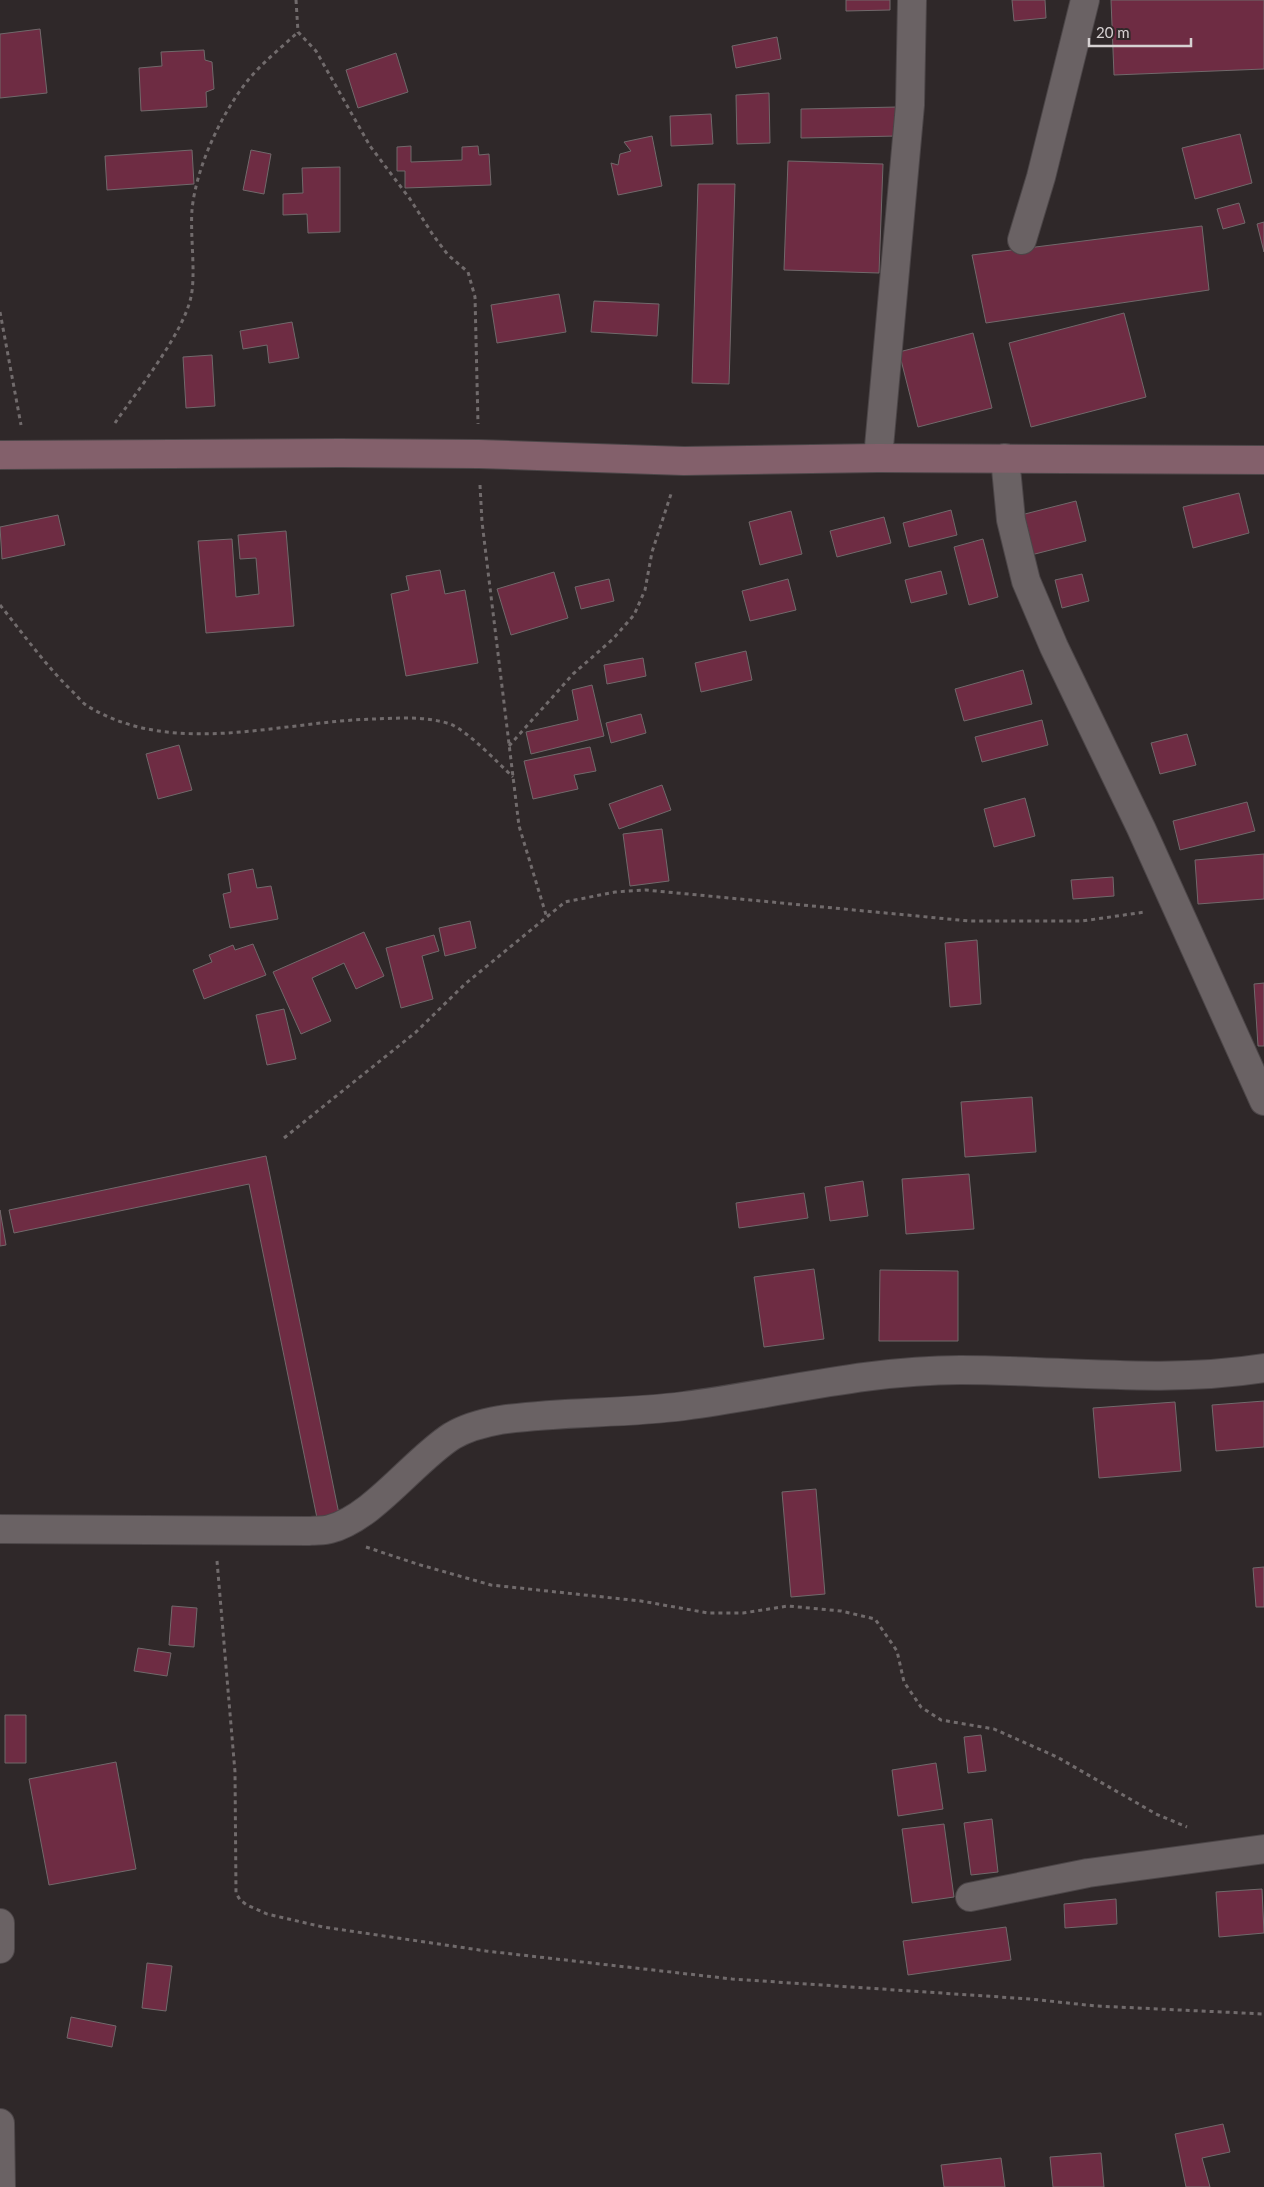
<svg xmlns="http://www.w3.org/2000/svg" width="1264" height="2187" font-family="Lato,sans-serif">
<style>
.building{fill:#6e2c43;stroke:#71696b}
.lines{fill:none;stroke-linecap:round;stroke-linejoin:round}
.street-casing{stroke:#4c4648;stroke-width:30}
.secondary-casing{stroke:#4c4648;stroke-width:30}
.path{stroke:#716b6c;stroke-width:3;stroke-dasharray:4 4;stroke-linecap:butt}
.street{stroke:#6a6264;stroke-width:28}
.secondary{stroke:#83606b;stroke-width:28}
</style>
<rect width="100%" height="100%" fill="#2f2829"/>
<path class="building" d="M846 0H890V10L846 11Z
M1012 0H1045L1046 18 1014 21Z
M1111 0H1264V69L1114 75Z
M40 29 47 93 0 98V34Z
M777 37 781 59 736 68 732 46Z
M204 50 205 60 212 62 214 89 206 92 207 107 141 111 139 68 162 66 161 52Z
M396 53 408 92 358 108 346 70Z
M769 93 770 143 737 144 736 95Z
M898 107V136L801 138V109Z
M711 114 713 144 671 146 670 116Z
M1240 134 1252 183 1195 199 1182 148Z
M652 136 662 186 618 195 611 163 618 165 620 154 631 151 624 142Z
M411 146V162L462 160V147L478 146 479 155 489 154 491 185 405 188V171H397V147Z
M192 150 194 184 107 190 105 156Z
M251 150 271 154 264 194 243 190Z
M788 161 883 164 879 273 784 270Z
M340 167V232L308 233 307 214 283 215V194L303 193 302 168Z
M698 184H735L729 384 692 383Z
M1239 203 1245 223 1223 229 1217 209Z
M1264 222V252L1257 224Z
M1202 226 1209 290 986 323 972 255Z
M559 294 566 332 497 343 491 305Z
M594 301 659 304 657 336 591 332Z
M1124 313 1146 397 1031 427 1009 343Z
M292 322 299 358 269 363 267 345 243 349 240 331Z
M973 333 992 408 918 427 899 352Z
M212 355 215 406 186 408 183 357Z
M1239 493 1249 533 1193 548 1183 507Z
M1076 501 1086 541 1027 556 1017 516Z
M951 510 957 535 909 547 903 523Z
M791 511 802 554 760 565 749 522Z
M58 515 65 545 2 559 0 527Z
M884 517 891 543 837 557 830 531Z
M286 531 294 626 206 633 198 541 232 539 236 597 259 594 256 558 240 559 238 535Z
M983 539 998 597 969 605 954 547Z
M440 570 445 594 465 590 478 663 406 676 391 594 409 590 406 576Z
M941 571 947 594 911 603 905 580Z
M554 572 568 618 511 635 497 589Z
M1082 574 1089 601 1062 608 1055 580Z
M609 579 614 601 581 609 575 587Z
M788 579 796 610 750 621 742 591Z
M746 651 752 680 701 692 695 663Z
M643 658 646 676 607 684 604 665Z
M1023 670 1032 704 964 721 955 689Z
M592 685 604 736 531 754 526 732 578 720 572 690Z
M641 714 646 733 611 743 606 723Z
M1042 720 1048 745 982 762 975 737Z
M1187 734 1196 765 1160 774 1151 743Z
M179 745 192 790 158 799 146 754Z
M590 747 596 771 574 775 578 789 533 799 524 761Z
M662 785 671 810 619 829 609 804Z
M1025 798 1035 836 994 847 984 809Z
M1247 802 1255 831 1180 850 1173 821Z
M662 829 669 881 630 886 623 834Z
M1264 854V899L1198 904 1195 860Z
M253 869 257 888 271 886 278 919 230 928 223 894 231 892 228 874Z
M1113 877 1114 896 1073 899 1071 880Z
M470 921 476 948 445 956 439 928Z
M364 932 384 976 356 989 344 963 312 978 331 1021 301 1034 273 972Z
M434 935 439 951 422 956 433 999 401 1008 386 948Z
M977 940 981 1004 950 1007 945 943Z
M253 944 266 975 204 999 193 970 212 962 209 955 233 945 235 950Z
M1264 983V1046H1258L1254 984Z
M284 1009 296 1059 267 1065 256 1015Z
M1032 1097 1036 1152 965 1157 961 1102Z
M266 1156 339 1514 317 1518 249 1184 14 1233 9 1210Z
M969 1174 974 1229 906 1234 902 1179Z
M863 1181 868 1216 830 1221 825 1187Z
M804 1193 808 1218 739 1228 736 1203Z
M0 1210 6 1245 0 1246Z
M814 1269 824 1339 764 1347 754 1277Z
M880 1270 958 1271V1341H879Z
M1264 1401V1447L1216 1451 1212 1405Z
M1175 1402 1181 1471 1099 1478 1093 1408Z
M816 1489 825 1594 791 1597 782 1492Z
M1264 1567V1607H1256L1253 1568Z
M172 1606 197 1608 194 1647 169 1645Z
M138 1648 171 1653 167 1676 134 1671Z
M5 1715H26V1763H5Z
M981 1735 986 1771 968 1773 964 1737Z
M116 1762 136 1869 49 1885 29 1779Z
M936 1763 943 1809 898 1816 892 1770Z
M992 1819 998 1872 971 1875 964 1823Z
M944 1824 954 1897 912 1903 902 1829Z
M1262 1889 1264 1933 1219 1937 1216 1892Z
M1116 1899 1117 1924 1065 1928 1064 1904Z
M1006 1927 1011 1960 908 1975 903 1941Z
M147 1963 172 1966 166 2011 142 2008Z
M71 2017 116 2026 112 2047 67 2038Z
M1223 2124 1230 2152 1202 2158 1210 2187H1186L1175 2134Z
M1101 2153 1104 2187H1053L1050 2157Z
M1001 2158 1005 2187H944L941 2165Z"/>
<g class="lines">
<g class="street-casing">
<path id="street" d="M1022 240 1041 177 1085 0
M878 458 910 105 912 0
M1005 458 1011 520 1026 581 1054 647 1141 828 1264 1101
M0 1529 310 1531C317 1530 324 1531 330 1529 373 1518 414 1460 452 1436 467 1427 483 1423 500 1420 560 1411 623 1414 684 1406 776 1394 866 1370 960 1370 1062 1370 1163 1384 1264 1368
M970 1897 1088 1873 1264 1849
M0 1923V1949
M0 2123 1 2187"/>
</g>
<g class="secondary-casing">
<path id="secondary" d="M0 455 340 453 479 454 684 461 878 458 1264 460"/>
</g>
<path class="path" d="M296 0 298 32 316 51 370 146 410 199 433 235 448 255 468 272 475 297 478 424
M0 312 21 425
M115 423C137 391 183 334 191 297 196 274 190 235 192 210 196 167 222 112 249 79 263 62 282 47 298 32
M480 485 482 522 519 826 547 918
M0 605C24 635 46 666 73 692 78 697 83 704 89 707 175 758 281 721 375 719 399 718 426 716 450 724 468 731 498 763 513 777
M509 746 573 674 613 639 634 615 645 590 652 552 672 491
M284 1138 416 1032 465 984 565 902 615 892 646 890 969 921H1082L1145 912
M366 1547 417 1564 491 1585 641 1601 708 1613H743L788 1606 841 1611 875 1619 897 1651 904 1682 921 1707 941 1720 994 1729 1057 1757 1156 1814 1187 1827
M217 1561 235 1772 236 1893 240 1900 247 1905 267 1914 323 1927 486 1951 732 1979 1030 1999 1096 2006 1264 2014"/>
<use href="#street" class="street"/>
<use href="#secondary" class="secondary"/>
</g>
<path d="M1089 38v8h102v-8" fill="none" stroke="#d6d1d2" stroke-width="2.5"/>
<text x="1096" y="38" font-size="15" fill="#d6d1d2" stroke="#2f2829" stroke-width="4" paint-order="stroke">20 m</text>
</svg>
